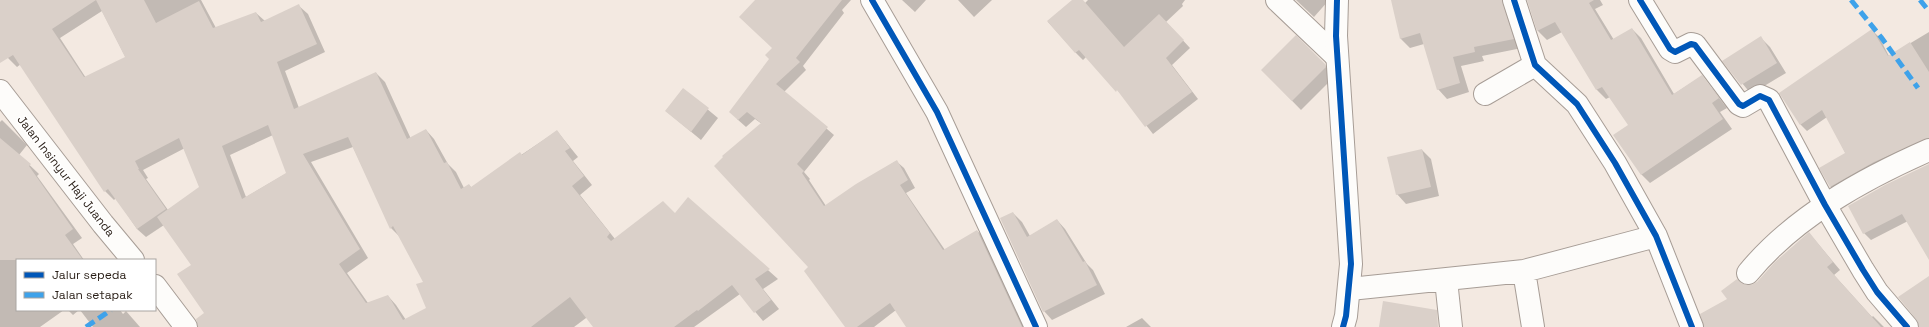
<svg xmlns="http://www.w3.org/2000/svg" width="1929" height="327" font-family="'Space Grotesk',sans-serif">
<style>
.shadow{fill:#0003;fill-rule:evenodd}
.building{fill:#dad0c9;fill-rule:evenodd}
.lines{fill:none;stroke-linecap:round;stroke-linejoin:round}
.street-casing{stroke:#a79d96;stroke-width:24}
.secondary-casing{stroke:#a79d96;stroke-width:24}
.street{stroke:#fdfcfa;stroke-width:22}
.secondary{stroke:#fdfcfa;stroke-width:22}
.quiet{stroke:#3ea2ea;stroke-width:5;stroke-dasharray:10 5;stroke-linecap:butt}
.cycleway-casing{stroke:#fff;stroke-width:8}
.cycleway{stroke:#0057b8;stroke-width:6}
.labels{text-anchor:middle;dominant-baseline:central;stroke-width:3;stroke-linejoin:round;paint-order:stroke}
.street-label{font-size:12px;fill:#291e16;stroke:#fff}
</style>
<rect width="100%" height="100%" fill="#f3e9e1"/>
<path class="shadow" d="M0 0H201L216 28 256 13 265 21 299 6 308 14 325 52 285 71 299 108 376 73 385 82 411 139 426 130 434 139 448 164 456 172 464 188 469 185 472 188 557 131 578 157 573 161 592 185 580 195 615 239 675 214 688 199 778 279 763 289 779 309 763 321 740 294 694 327H605L594 312 574 327H199L205 314 192 265 164 225 146 237 137 229 116 198 114 200 105 191 21 64 17 67 8 58 0 46ZM102 11 126 58 86 78 60 38ZM273 135 287 173 246 197 230 155ZM353 147 391 228 400 237 424 282 428 308 406 320 396 305 388 296 368 303 347 273 368 258 311 162ZM185 148 200 188 168 210 146 179 148 178 143 170Z
M756 0H851L842 10 844 13 803 66 806 70 784 92 834 135 804 172 810 179 809 180 826 206 896 161 904 168 915 188 906 193 945 250 977 231 985 238 1025 327H907L896 310 874 327H846L810 267 762 124 755 119 746 127 737 119 770 59 774 48Z
M902 0H926L915 12Z
M958 0H992L974 17Z
M1074 0H1082L1085 3 1088 0H1185L1182 4 1183 6 1166 22 1190 48 1172 65 1198 99 1153 134 1124 97 1086 57 1083 60 1076 53 1048 22Z
M1296 0H1329L1314 17Z
M1392 0H1515L1522 48 1482 56 1484 61 1461 66 1469 92 1447 99 1438 89 1424 44 1410 48 1401 39Z
M1528 0H1600L1603 5 1595 9 1614 40 1632 29 1641 38 1674 94 1702 76 1727 108 1720 112 1732 129 1650 183 1641 174 1629 125 1610 97 1606 99 1597 90 1562 32 1547 40 1538 31Z
M1872 30 1879 37 1889 56 1929 32V145L1837 193 1831 187 1821 168 1846 154 1827 117 1807 131 1801 125 1781 94Z
M1296 37 1334 74V77L1301 110 1262 70Z
M1761 38 1770 47 1786 73 1751 94 1724 61Z
M683 89 718 118 701 140 666 111Z
M2 120 27 145 19 155 39 174 37 176 82 238 73 244 84 260H17V310H64L40 327H0V122Z
M1422 150 1431 159 1439 196 1406 204 1397 194Z
M1929 165V258L1908 221 1871 240 1864 233Z
M1013 213 1022 222 1030 236 1057 220 1065 229 1087 264 1093 270 1105 294 1052 320 1044 311Z
M1809 233 1840 270 1834 275 1872 317 1873 316 1884 327H1705L1742 284 1752 286 1758 282Z
M68 310H79L73 315Z
M80 310H120L123 314 126 311 140 327H93Z
M1142 318 1151 327H1126Z"/>
<path class="building" d="M0 0H144L156 23 199 1 213 28 256 12 261 22 299 4 317 44 277 62 294 109 376 72 407 139 426 129 444 163 447 162 461 189 469 184 471 187 520 152 522 155 557 130 570 148 565 151 584 176 572 186 610 233 607 237 611 241 663 201 675 213 688 197 770 269 755 279 771 300 754 313 732 285 698 311 697 310 674 327H593L570 297 531 327H198L196 319 204 313 177 274 191 265 157 217 199 187 179 138 135 161 139 169H138L166 209 137 229 108 189 104 192 13 55 0 63ZM96 0 125 57 84 77 52 29ZM268 125 286 173 242 199 222 146ZM348 137 390 229 393 226 423 282 416 284 426 308 403 320 388 295 366 303 339 264 360 249 303 154Z
M755 0H842L796 58 800 62 776 84 828 127 797 164 804 171 802 173 824 206 856 184 897 160 908 180 900 185 943 250 977 230 1022 327H906L890 303 857 327H845L804 271 808 267 714 166 723 157 722 156 761 123 747 112 738 120 729 112 769 59 765 55 772 48 739 17Z
M1072 0H1083L1124 47 1159 14 1184 40 1166 58 1192 92 1145 127 1117 90 1116 92 1079 50 1075 53 1047 21Z
M1391 0H1502L1514 39 1474 47 1475 52 1453 57 1460 83 1437 90 1420 33 1400 39Z
M1527 0H1594L1589 3 1611 40 1632 28 1672 95 1702 75 1719 98 1712 103 1723 119 1641 175 1613 135 1628 125 1602 87 1596 90 1555 22 1537 31Z
M1872 29 1888 56 1910 42 1929 72V138L1874 162 1830 187 1819 168 1845 153 1822 110 1800 125 1779 93Z
M1296 35 1325 64 1326 67 1292 101 1261 70Z
M1761 36 1777 63 1741 85 1722 61Z
M683 88 709 108 691 132 665 111Z
M0 138 31 164 29 166 73 229 65 235 83 260H0Z
M1422 149 1431 187 1396 195 1387 157Z
M1929 164V260L1902 214 1863 234 1848 206 1885 185Z
M1013 212 1027 237 1057 219 1083 262 1085 261 1097 285 1043 312 1000 218Z
M1809 232 1833 262 1827 267 1881 327H1704L1700 314 1727 299 1721 291 1737 279 1740 282 1746 285H1751L1757 282 1775 262Z
M1929 276V327H1919L1916 319 1898 297Z
M1383 301 1437 310 1438 327H1379Z"/>
<g class="lines">
<g class="street-casing">
<path id="street" d="M872 0 937 112 1036 327
M1277 0 1337 57
M1514 0 1535 65 1577 104 1615 163 1656 236 1692 327
M1640 0 1670 49 1675 52 1691 44 1695 45 1739 104 1743 106 1760 96 1769 100 1825 205 1863 270 1877 292 1907 327
M1485 94 1535 65
M1524 271 1656 236
M1748 273C1794 217 1863 179 1929 150
M1446 280 1451 327
M1350 289 1524 271 1533 327"/>
</g>
<g class="secondary-casing">
<path id="secondary" d="M1337 0 1336 36 1351 264 1346 316 1343 327
M0 91 103 224 133 260
M155 286 186 327"/>
</g>
<use href="#street" class="street"/>
<use href="#secondary" class="secondary"/>
<path class="quiet" d="M1851 0 1881 37 1918 88
M1920 0 1928 10
M86 327 111 310"/>
<g class="cycleway-casing">
<path id="cycleway" d="M872 0 937 112 1036 327
M1337 0 1336 36 1351 264 1346 316 1343 327
M1514 0 1535 65 1577 104 1615 163 1656 236 1692 327
M1640 0 1670 49 1675 52 1691 44 1695 45 1739 104 1743 106 1760 96 1769 100 1825 205 1863 270 1877 292 1907 327"/>
</g>
<use href="#cycleway" class="cycleway"/>
</g>
<g class="labels">
<g class="street-label">
<text transform="translate(66 176) rotate(52)">Jalan Insinyur Haji Juanda</text>
</g>
</g>
<rect x="16" y="259" width="140" height="52" fill="#ffffff" stroke="#a9a5a2"/>
<rect x="24" y="272" width="20" height="6" fill="#0057b8" stroke="#a9a5a2"/>
<text x="52" y="279" font-size="12" fill="#291e16">Jalur sepeda</text>
<rect x="24" y="292" width="20" height="6" fill="#3ea2ea" stroke="#a9a5a2"/>
<text x="52" y="299" font-size="12" fill="#291e16">Jalan setapak</text>
</svg>
